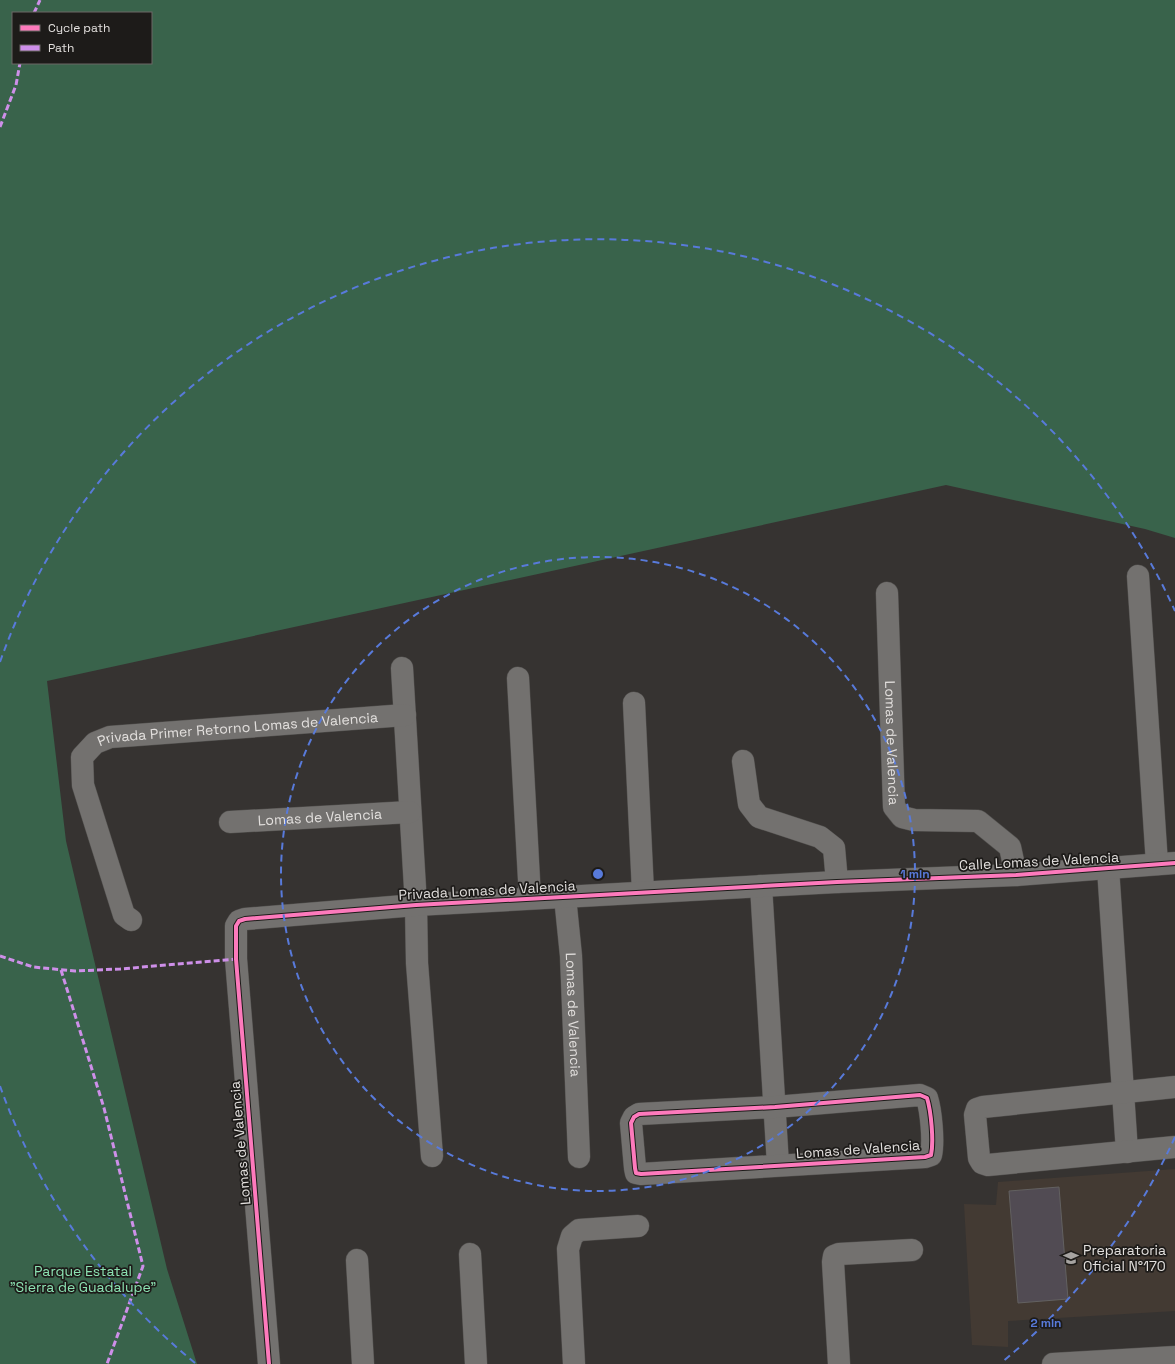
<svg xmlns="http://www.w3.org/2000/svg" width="1175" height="1364" font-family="'Space Grotesk',sans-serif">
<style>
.built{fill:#433a33}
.green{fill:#39634b;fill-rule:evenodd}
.building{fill:#514b53;stroke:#636161}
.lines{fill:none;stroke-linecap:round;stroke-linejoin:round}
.minor-casing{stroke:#514f4d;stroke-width:23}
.minor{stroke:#73716f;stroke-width:22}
.quiet{stroke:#ce8fe9;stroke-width:3;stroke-dasharray:6 3;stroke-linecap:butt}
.cycleway-casing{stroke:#1d1b19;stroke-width:6}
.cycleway{stroke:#fd7abc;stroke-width:4}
.ring{fill:none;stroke:#587ada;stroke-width:2;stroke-dasharray:7 5}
.labels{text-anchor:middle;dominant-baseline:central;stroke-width:3.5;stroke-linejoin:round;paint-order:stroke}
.street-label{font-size:14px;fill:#e2dfdd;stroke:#1d1b19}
.poi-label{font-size:14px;fill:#e2dfdd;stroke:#1d1b19;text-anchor:start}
.park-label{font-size:14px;fill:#8ce2b2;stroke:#1d1b19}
.centre{fill:#587ada;stroke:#1d1b19;stroke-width:2}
.ring-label{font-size:12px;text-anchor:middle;font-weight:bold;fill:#587ada;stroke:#1d1b19;stroke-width:3.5;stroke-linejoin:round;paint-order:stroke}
</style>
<rect width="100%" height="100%" fill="#363331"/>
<path class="built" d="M1175 1169V1311L1008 1321V1347L972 1345 964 1204 996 1205 998 1182Z"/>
<path class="green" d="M0 0H1175V538L1145 529 946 485 47 681 66 841 167 1269 197 1364H0ZM13 13H151V63H13Z"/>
<path class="building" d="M1059 1187 1068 1299 1018 1303 1009 1191Z"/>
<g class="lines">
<g class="minor-casing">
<g id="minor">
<path d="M1138 576 1157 864"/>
<path id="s1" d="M887 593 894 807 902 817 914 820 978 821 1010 847 1016 875"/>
<path d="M402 668 416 905 417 963 432 1156"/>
<path d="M518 678 530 898"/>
<path d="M634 703 643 892"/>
<path d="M743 761 749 804 759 817 820 837 834 848 837 882"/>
<path id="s2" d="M230 822 410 812"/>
<path d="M1108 868 1127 1152"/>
<path d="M761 886 778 1165"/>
<path id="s3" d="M565 897 571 956 579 1157"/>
<path id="s4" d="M131 920 124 915 83 785 82 757 95 743 110 737 405 715"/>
<path d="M1175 1087 983 1107 977 1109 975 1115 979 1158 982 1163 988 1165 1175 1147"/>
<path d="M920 1095 927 1098C931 1111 934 1141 931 1155L925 1157 641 1174 636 1173 635 1168 631 1123 634 1117 639 1114 775 1107Z"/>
<path d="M470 1254 476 1364"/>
<path d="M357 1260 363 1364"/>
<path d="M269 1364 236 959V926L239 921 245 919 416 905 837 882 1016 875 1175 863"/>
<path d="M574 1364 568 1249 572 1236 579 1230 638 1226"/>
<path d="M839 1364 833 1262 834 1256 839 1254 912 1250"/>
<path d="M1053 1364 1175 1357"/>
</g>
</g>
<use href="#minor" class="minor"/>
<path class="quiet" d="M34 13 40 0
M0 127 16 85 20 63
M0 956 33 967 75 971 120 969 236 959
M61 970 104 1108 143 1266 107 1364"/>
<g class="cycleway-casing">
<path id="cycleway" d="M920 1095 927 1098C931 1111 934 1141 931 1155L925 1157 641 1174 636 1173 635 1168 631 1123 634 1117 639 1114 775 1107Z
M269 1364 236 959V926L239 921 245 919 416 905 837 882 1016 875 1175 863"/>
</g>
<use href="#cycleway" class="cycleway"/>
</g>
<g class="ring">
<circle cx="598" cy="874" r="317"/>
<path d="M1175 1137A634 634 0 0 1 1001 1363M195 1363A634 634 0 0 1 0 1086M0 662A634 634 0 0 1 1175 611"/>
</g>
<defs>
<g id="school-bare" transform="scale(1.2)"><path d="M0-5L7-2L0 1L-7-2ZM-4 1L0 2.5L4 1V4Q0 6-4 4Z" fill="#a6a3a1" stroke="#1d1b19" stroke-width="2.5" paint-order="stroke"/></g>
</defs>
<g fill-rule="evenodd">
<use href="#school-bare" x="1071" y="1258"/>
</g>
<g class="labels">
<g class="street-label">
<text stroke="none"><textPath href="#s4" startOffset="336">Privada Primer Retorno Lomas de Valencia</textPath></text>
<text stroke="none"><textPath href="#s1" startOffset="150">Lomas de Valencia</textPath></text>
<text stroke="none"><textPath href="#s2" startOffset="90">Lomas de Valencia</textPath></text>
<text transform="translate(1039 861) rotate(-3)">Calle Lomas de Valencia</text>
<text transform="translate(487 890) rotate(-3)">Privada Lomas de Valencia</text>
<text stroke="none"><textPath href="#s3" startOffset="118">Lomas de Valencia</textPath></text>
<text transform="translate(240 1143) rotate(-95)">Lomas de Valencia</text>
<text transform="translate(858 1149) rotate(-4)">Lomas de Valencia</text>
</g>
<g class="poi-label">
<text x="1083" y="1250">Preparatoria<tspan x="1083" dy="16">Oficial N°170</tspan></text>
</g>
<g class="park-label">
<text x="83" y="1271">Parque Estatal<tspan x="83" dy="16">"Sierra de Guadalupe"</tspan></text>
</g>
</g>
<circle cx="598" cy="874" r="6" class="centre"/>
<g class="ring-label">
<text x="915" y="878">1 min</text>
<text x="1046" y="1327">2 min</text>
</g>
<rect x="12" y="12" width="140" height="52" fill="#1d1b19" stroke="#6c6967"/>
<rect x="20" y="25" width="20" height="6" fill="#fd7abc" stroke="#6c6967"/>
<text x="48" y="32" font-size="12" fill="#e2dfdd">Cycle path</text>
<rect x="20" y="45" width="20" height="6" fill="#ce8fe9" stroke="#6c6967"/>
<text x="48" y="52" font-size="12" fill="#e2dfdd">Path</text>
</svg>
